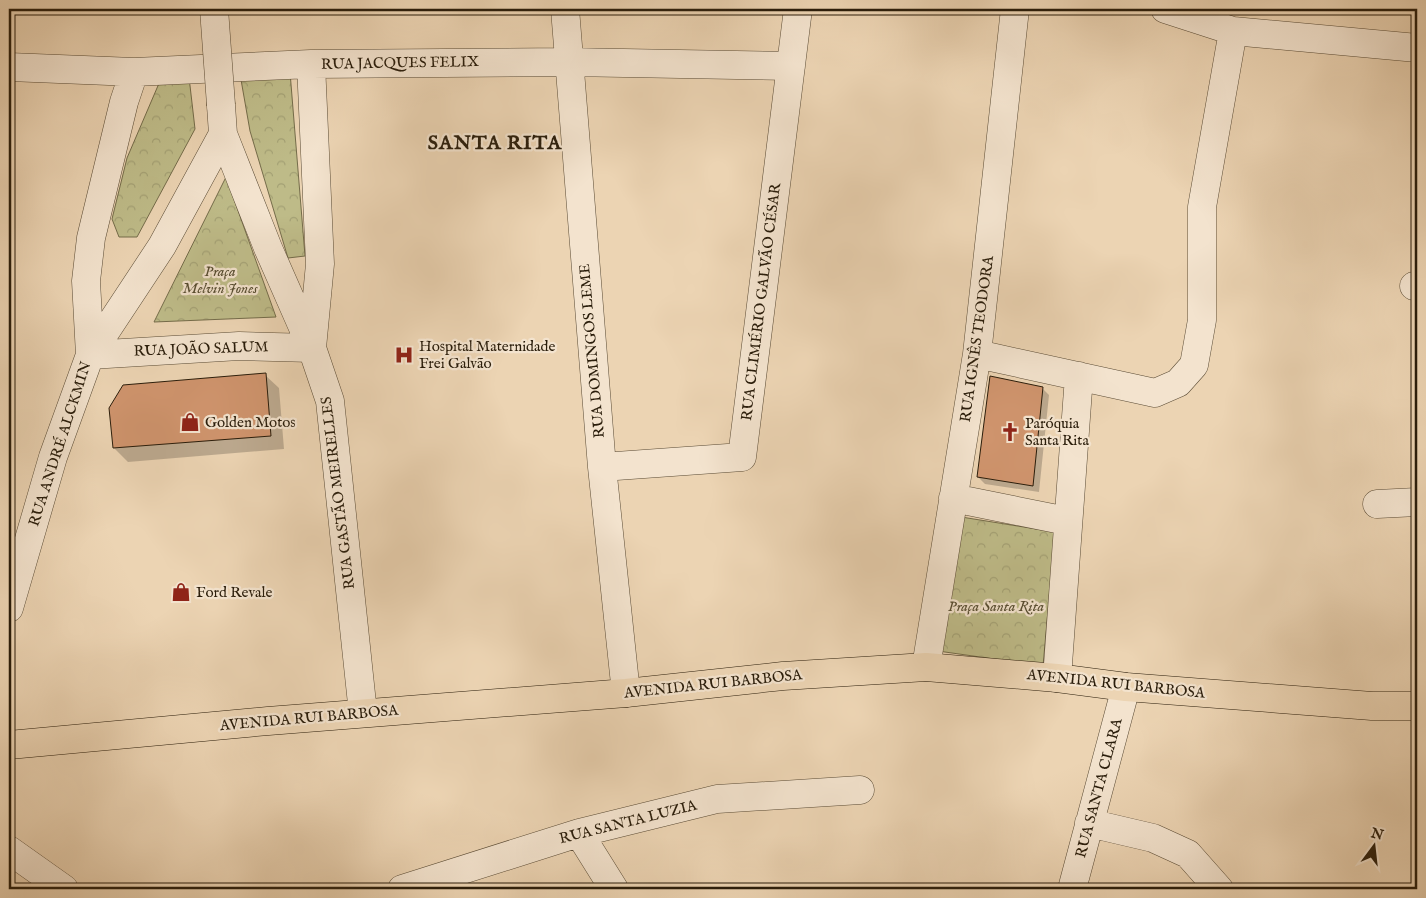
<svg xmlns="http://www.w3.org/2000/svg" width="1426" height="898" font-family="'IM FELL English',serif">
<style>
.park{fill:url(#park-crowns);stroke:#746c4a}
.shadow{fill:#0003}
.building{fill:#cf946d;stroke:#2a1d0b}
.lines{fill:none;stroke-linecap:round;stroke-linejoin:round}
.minor-casing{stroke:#5a4b35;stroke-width:29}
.major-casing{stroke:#2a1d0b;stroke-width:29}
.minor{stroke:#f3e3ce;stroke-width:28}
.major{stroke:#ecd4b3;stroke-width:28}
.minor-bridge-casing{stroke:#5a4b35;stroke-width:29;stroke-linecap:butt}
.minor-bridge{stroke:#f3e3ce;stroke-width:28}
.labels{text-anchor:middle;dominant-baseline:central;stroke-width:4.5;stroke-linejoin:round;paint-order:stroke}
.street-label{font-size:15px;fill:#2a1d0b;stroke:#f3e3ce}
.park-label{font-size:15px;font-style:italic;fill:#564c30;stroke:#f3e3ce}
.poi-label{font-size:15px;fill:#2a1d0b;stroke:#f3e3ce;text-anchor:start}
.district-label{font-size:20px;font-weight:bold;letter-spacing:1px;fill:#2a1d0b;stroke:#f3e3ce}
</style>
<defs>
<pattern id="park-crowns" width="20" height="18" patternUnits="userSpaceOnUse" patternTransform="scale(1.25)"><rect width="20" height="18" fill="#bebb88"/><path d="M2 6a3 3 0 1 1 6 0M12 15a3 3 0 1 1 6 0" fill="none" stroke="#a3a074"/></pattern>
</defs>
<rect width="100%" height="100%" fill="#ecd4b3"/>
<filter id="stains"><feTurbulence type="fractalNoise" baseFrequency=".004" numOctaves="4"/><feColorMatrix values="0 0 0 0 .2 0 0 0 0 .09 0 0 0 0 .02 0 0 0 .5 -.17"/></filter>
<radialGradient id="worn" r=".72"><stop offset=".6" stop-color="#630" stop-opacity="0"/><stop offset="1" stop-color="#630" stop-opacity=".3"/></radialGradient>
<path class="park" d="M290 72 305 256 288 258 250 131 240 74Z
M189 77 195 129 137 237H119L112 219 127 158 160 81Z
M226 177 276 317 154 322Z
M955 516 1055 532 1043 666 938 651Z"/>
<path class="shadow" d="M265 375 279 388 284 449 128 462 114 448Z
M1042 388 1049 395 1039 492 985 484 978 477Z"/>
<path class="building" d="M266 373 271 436 113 448 109 408 123 385Z
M990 376 1043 387 1033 486 977 477Z"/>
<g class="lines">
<g class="minor-casing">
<path id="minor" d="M565 9 602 467 626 693
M1165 9 1233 31 1417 48
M311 64 320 264 312 348
M9 67 134 72 311 64 568 62 791 66
M221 105 223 134 268 248 312 348 330 401 363 713
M1414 286H1417
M977 354 1155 393 1178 383 1194 365 1202 320V207L1233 31
M90 355 162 246 223 134
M90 355 239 346 312 348
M602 467 742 457 798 9
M953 498 1067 521
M1377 504 1417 502
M9 608 53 457 90 355 86 281 91 238 124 102 134 72
M926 667 977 354 1015 9
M1057 678 1079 376
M1089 823 1153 838 1188 854 1219 889
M579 833 614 889
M9 850 64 889
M402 889 579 833 717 799 860 790
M1072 889 1126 687"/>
</g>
<g class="major-casing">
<path id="major" d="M9 745 268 721 626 693 783 676 926 667 1057 678 1126 687 1372 706H1417"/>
</g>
<use href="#minor" class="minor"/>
<use href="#major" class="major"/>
<g class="minor-bridge-casing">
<path id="minor-bridge" d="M214 9 221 105"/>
</g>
<use href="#minor-bridge" class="minor-bridge"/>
</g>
<defs>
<g id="hospital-bare" transform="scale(1.5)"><path d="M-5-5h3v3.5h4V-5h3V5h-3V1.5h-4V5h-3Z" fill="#8f2418" stroke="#f3e3ce" stroke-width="2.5" paint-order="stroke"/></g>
<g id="shop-bare" transform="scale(1.5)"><path d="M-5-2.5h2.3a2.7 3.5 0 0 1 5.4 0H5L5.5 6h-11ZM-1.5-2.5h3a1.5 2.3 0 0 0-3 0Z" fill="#8f2418" stroke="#f3e3ce" stroke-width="2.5" paint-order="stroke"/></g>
<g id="church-bare" transform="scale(1.5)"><path d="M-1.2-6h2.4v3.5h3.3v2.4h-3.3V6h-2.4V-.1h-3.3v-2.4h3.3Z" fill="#8f2418" stroke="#f3e3ce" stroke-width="2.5" paint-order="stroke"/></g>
</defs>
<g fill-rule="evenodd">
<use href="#hospital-bare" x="404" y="355"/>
<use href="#shop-bare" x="190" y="422"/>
<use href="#church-bare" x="1010" y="432"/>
<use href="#shop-bare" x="181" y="592"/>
</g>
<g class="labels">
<g class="street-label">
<text transform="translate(400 63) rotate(-1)">RUA JACQUES FELIX</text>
<text transform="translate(761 302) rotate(-83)">RUA CLIMÉRIO GALVÃO CÉSAR</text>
<text transform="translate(977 339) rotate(-82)">RUA IGNÊS TEODORA</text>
<text transform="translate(201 349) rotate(-2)">RUA JOÃO SALUM</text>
<text transform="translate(592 351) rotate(-95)">RUA DOMINGOS LEME</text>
<text transform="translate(60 444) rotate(-72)">RUA ANDRÉ ALCKMIN</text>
<text transform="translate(338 493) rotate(-97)">RUA GASTÃO MEIRELLES</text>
<text transform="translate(713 684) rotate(-6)">AVENIDA RUI BARBOSA</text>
<text transform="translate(1116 684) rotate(6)">AVENIDA RUI BARBOSA</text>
<text transform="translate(309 718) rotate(-5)">AVENIDA RUI BARBOSA</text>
<text transform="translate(1099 788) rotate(-75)">RUA SANTA CLARA</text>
<text transform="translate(628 822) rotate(-14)">RUA SANTA LUZIA</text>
</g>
<g class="park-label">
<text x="220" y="271">Praça<tspan x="220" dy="17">Melvin Jones</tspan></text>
<text x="996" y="606">Praça Santa Rita</text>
</g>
<g class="poi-label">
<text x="419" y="346">Hospital Maternidade<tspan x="419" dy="17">Frei Galvão</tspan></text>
<text x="205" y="422">Golden Motos</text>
<text x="1025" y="423">Paróquia<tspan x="1025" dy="17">Santa Rita</tspan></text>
<text x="196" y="592">Ford Revale</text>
</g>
<g class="district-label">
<text x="495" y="143">SANTA RITA</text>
</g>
</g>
<rect width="1426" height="898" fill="none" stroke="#ecd4b3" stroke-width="30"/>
<rect x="10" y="10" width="1406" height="878" fill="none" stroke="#2a1d0b" stroke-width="2.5"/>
<rect x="15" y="15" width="1396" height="868" fill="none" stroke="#2a1d0b"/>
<g transform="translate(1374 846) rotate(15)" stroke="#f3e3ce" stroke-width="4" paint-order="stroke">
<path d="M0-4L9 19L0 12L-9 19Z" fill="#2a1d0b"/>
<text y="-8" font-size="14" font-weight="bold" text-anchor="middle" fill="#2a1d0b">N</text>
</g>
<rect width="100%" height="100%" filter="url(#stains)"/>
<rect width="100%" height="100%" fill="url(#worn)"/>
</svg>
